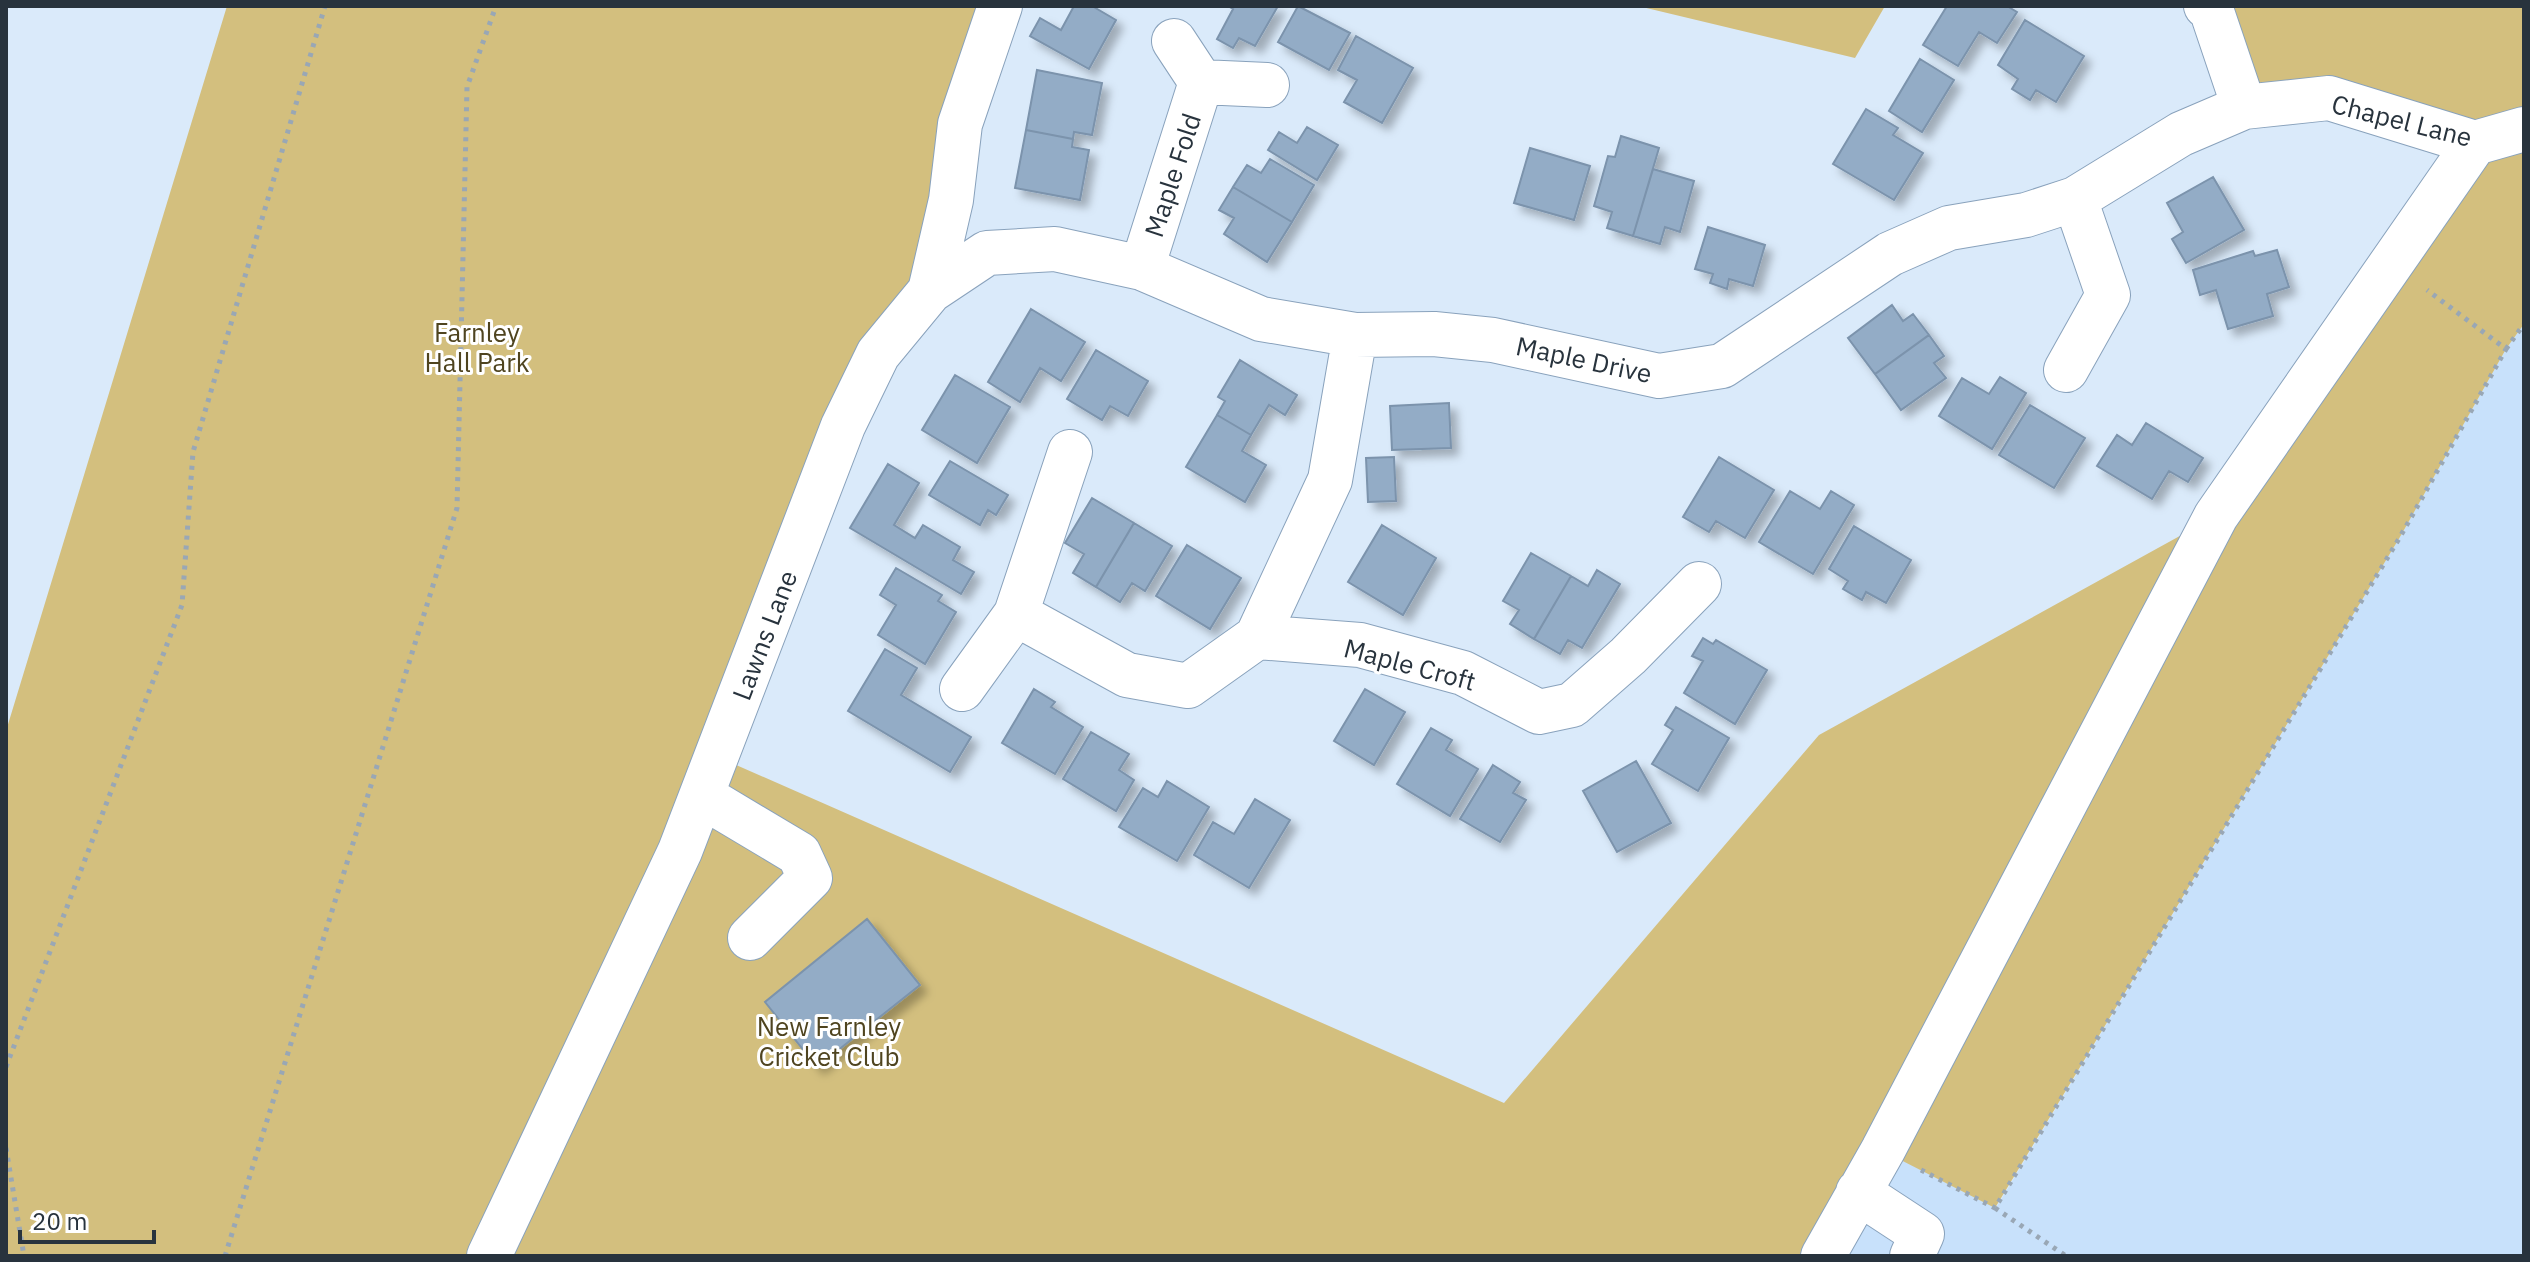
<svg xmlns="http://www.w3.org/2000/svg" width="2530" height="1262" font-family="'IBM Plex Sans',sans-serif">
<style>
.built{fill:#c8e1fb}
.green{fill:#d3bf7e}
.building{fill:#93acc6;stroke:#7b93ac;stroke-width:2;filter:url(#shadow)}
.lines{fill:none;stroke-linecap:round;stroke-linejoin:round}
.minor-casing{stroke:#89a2bc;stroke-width:46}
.path{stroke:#99a7b5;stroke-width:5;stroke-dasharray:4 6;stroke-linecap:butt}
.minor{stroke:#fff;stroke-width:44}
.labels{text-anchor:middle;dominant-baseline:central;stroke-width:6;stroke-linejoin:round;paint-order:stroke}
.street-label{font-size:26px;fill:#28333d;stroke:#fff}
.park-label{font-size:26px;fill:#4f441f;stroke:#fff}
</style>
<defs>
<filter id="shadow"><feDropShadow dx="7" dy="7" stdDeviation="4" flood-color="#0004"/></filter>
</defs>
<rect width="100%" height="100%" fill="#daeafa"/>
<path class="built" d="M2524 324V1256H1823L1883 1150 1996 1208 2400 537 2506 349Z"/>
<path class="green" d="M227 6H1000L951 200 878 354 718 757 1504 1103 1819 735 2216 516 2474 143 2244 107 2206 6H2524V324L2506 349 2400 537 1995 1208 1883 1151 1825 1256H6V731Z
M1638 6H1885L1855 58Z"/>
<path class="building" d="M1074 6H1092L1116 20 1089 69 1030 36 1040 18 1061 30Z
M1228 6H1278L1255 46 1239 38 1233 48 1217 39 1233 9Z
M1298 6 1350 33 1329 70 1278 42Z
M1947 6H2007L2017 12 1997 43 1979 32 1958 66 1923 45Z
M2025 20 2084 56 2056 102 2036 90 2030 100 2012 89 2018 79 1998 65Z
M1356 36 1413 68 1382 123 1344 102 1357 80 1338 70Z
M1920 59 1954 80 1922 132 1889 111Z
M1037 70 1102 83 1092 135 1074 132 1073 139 1026 130Z
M1866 109 1898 128 1893 135 1923 153 1894 200 1833 164Z
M1307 127 1338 145 1317 180 1268 150 1279 132 1297 143Z
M1026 130 1073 139 1072 147 1089 150 1080 200 1015 188Z
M1621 136 1659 148 1633 236 1607 228 1612 212 1594 206 1608 156 1615 157Z
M1530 148 1590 166 1574 220 1514 203Z
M1270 159 1314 185 1292 222 1233 187 1247 165 1261 173Z
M1653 169 1694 181 1680 232 1665 227 1660 244 1633 236Z
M2213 177 2244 230 2186 263 2172 239 2183 232 2167 203Z
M1233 187 1292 222 1267 262 1224 234 1234 218 1219 210Z
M1708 227 1765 245 1753 286 1729 279 1727 289 1710 283 1713 274 1695 269Z
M2277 250 2289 287 2267 294 2273 316 2228 329 2216 290 2200 295 2193 270 2253 251 2255 256Z
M1892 305 1903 321 1913 314 1929 335 1875 374 1848 338Z
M1031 309 1085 342 1061 381 1040 368 1020 402 988 382Z
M1929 335 1944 356 1934 363 1946 378 1901 410 1875 374Z
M1096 350 1148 381 1128 416 1110 406 1102 420 1067 399Z
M1240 360 1297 395 1285 415 1269 405 1251 435 1217 415 1225 401 1218 397Z
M955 375 1010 407 977 463 922 430Z
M2000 377 2026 393 1992 449 1939 416 1962 378 1989 394Z
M1449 403 1451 448 1392 450 1390 406Z
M2030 405 2085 438 2054 488 1999 455Z
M1217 415 1251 435 1242 451 1266 465 1245 502 1186 467Z
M2146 423 2203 458 2188 482 2169 471 2152 499 2097 466 2117 435 2132 445Z
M1394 457 1396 501 1368 502 1366 458Z
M1719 457 1774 490 1745 538 1716 521 1709 532 1683 517Z
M950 461 1008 495 996 515 988 510 980 525 929 495Z
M888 464 919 483 894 525 915 538 923 525 960 547 953 560 974 572 961 594 850 528Z
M1790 491 1820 509 1831 491 1854 505 1813 574 1759 542Z
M1092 498 1134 523 1096 587 1073 573 1084 554 1065 543Z
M1134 523 1172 546 1145 591 1132 583 1120 602 1096 587Z
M1382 525 1436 558 1403 615 1348 582Z
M1854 526 1911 560 1886 603 1866 592 1862 600 1843 589 1848 581 1829 569Z
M1187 545 1241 578 1210 629 1156 596Z
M1531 553 1571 576 1534 639 1510 624 1519 610 1503 601Z
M896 568 942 595 938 601 956 612 925 664 878 635 896 605 880 595Z
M1597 570 1620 584 1582 648 1568 640 1560 654 1534 639 1571 576 1588 586Z
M1703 638 1713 644 1716 640 1767 670 1735 724 1684 693 1703 661 1692 656Z
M885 649 917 668 901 695 971 737 950 772 848 711Z
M1034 689 1055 702 1051 707 1083 727 1055 774 1002 743Z
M1365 689 1405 712 1374 765 1334 741Z
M1676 707 1729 738 1698 791 1652 764 1673 730 1665 725Z
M1431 728 1452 740 1446 750 1478 769 1450 816 1397 784Z
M1091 732 1129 754 1119 770 1134 780 1116 811 1063 779Z
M1636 761 1671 823 1617 852 1583 791Z
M1493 765 1520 782 1513 793 1526 800 1500 842 1460 819Z
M1167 781 1209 807 1177 861 1119 827 1143 788 1158 797Z
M1255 799 1290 820 1249 888 1194 855 1213 822 1234 834Z
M867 919 920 985 817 1067 765 1002Z"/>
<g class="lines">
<g class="minor-casing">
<path id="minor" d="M2206 6 2211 9 2244 107
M1201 82 1267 85
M1142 268 1201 82 1174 41
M930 291 987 253 1055 249 1142 268 1261 319 1355 335 1434 334 1493 340 1659 376 1722 366 1890 254 1949 228 2026 215 2075 199 2181 134 2244 107 2329 98 2475 143 2524 129
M1355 335 1330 480 1257 637 1360 645 1463 673 1539 712 1572 705 1628 656 1699 584
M2066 370 2108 295 2075 199
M1070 452 1016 614 1127 675 1188 686 1257 637
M962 689 1016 614
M702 796 799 854 810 878 750 938
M1858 1192 1922 1234 1912 1256
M489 1256 680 851 843 426 878 354 930 291 951 200 960 124 1000 6
M1823 1256 1883 1150 2216 516 2475 143"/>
</g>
<path class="path" d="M2506 349 2524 324
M6 1067 182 605 193 452 325 6
M6 1148 24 1256
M1921 1170 1995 1208 2400 537 2506 349 2427 290
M1995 1208 2066 1256
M225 1256 457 508 467 87 496 6"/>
<use href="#minor" class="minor"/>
</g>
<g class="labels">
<g class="street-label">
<text transform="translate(2402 120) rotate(14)">Chapel Lane</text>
<text transform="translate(1172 175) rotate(-72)">Maple Fold</text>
<text transform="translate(1584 359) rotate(12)">Maple Drive</text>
<text transform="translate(764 635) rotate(-69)">Lawns Lane</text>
<text transform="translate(1410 664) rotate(15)">Maple Croft</text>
</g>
<g class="park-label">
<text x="477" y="332">Farnley<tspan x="477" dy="30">Hall Park</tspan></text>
<text x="829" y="1026">New Farnley<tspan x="829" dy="30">Cricket Club</tspan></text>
</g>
</g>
<rect width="2530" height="1262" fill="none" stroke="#28333d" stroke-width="16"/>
<path d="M20 1230v12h134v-12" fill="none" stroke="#28333d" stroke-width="4"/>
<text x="32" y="1230" font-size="24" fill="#28333d" stroke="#ffffff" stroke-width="6" paint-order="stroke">20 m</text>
</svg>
